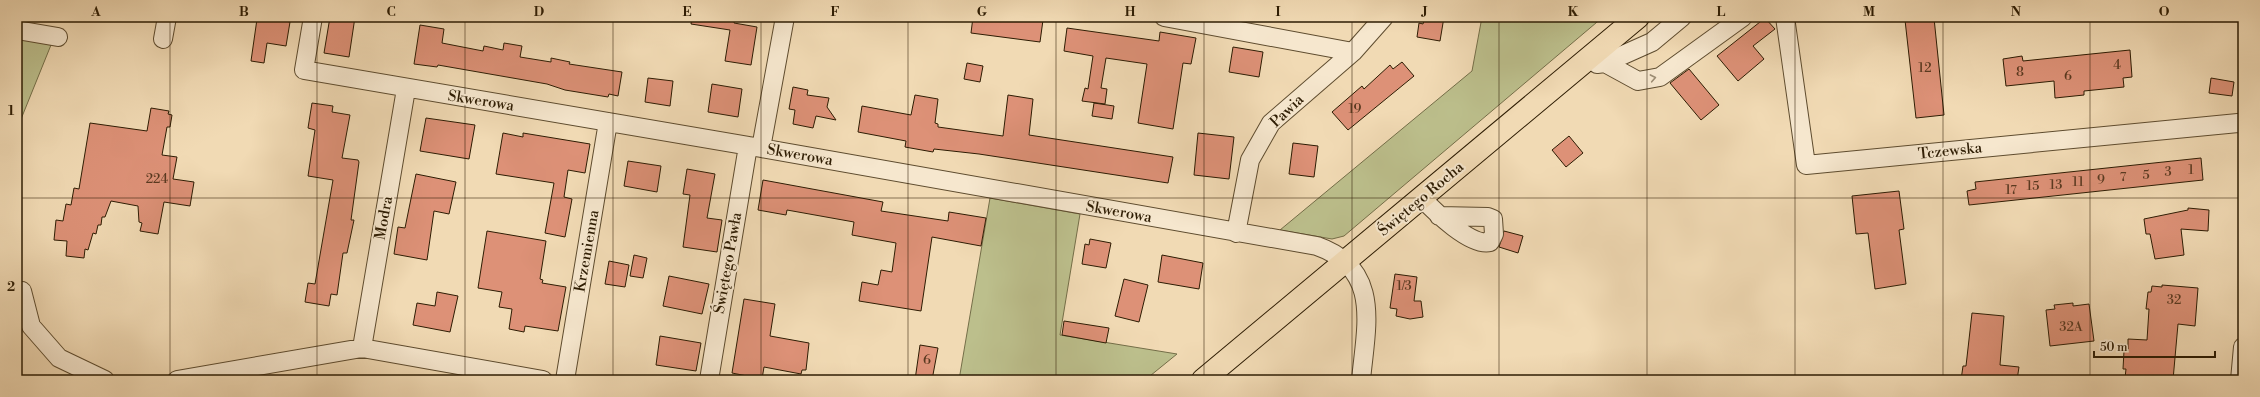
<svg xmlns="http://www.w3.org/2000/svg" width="2260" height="397" font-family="'Libre Bodoni',serif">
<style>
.green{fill:#bcbf8c;stroke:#746e48}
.building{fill:#dd9177;stroke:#2d1c03}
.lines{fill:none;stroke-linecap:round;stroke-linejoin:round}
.minor-casing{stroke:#5e4c2f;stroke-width:20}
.major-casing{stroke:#2d1c03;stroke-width:24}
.minor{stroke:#f6e7ce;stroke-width:18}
.major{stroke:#f1dab4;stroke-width:22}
.oneway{stroke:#9c8c73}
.grid{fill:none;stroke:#2d1c03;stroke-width:1;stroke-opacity:0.55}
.labels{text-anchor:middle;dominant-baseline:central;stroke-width:4;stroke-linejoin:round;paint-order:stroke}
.number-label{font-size:13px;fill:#593920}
.street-label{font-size:15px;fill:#2d1c03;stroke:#f6e7ce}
.neatline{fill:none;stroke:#2d1c03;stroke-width:1.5}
.grid-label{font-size:13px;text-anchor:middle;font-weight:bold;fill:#2d1c03}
</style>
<rect width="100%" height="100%" fill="#f1dab4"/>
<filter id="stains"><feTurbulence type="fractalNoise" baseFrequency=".005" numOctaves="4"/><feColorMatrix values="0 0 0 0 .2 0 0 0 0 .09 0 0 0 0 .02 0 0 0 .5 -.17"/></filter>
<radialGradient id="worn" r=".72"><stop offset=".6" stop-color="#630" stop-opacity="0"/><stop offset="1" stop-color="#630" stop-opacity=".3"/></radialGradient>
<path class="green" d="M1482 17H1603L1344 236 1332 239 1280 230 1472 71Z
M17 34 53 40 17 129Z
M990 198 1080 214 1060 335 1177 354 1145 380H959Z"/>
<path class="building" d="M330 17H355L349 57 324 53Z
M692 17H735L734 23 757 27 751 65 725 61 730 30 691 24Z
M973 17H1019L1043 20 1040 42 971 33Z
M1425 17H1444L1440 41 1417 37 1419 23 1423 24Z
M271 18 290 22 286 46 267 43 264 63 251 61 257 19 271 21Z
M1765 18 1775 29 1753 46 1764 59 1738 81 1717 56Z
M1934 18 1944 115 1916 118 1905 20Z
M420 25 444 29 442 43 483 51 484 46 503 50 504 43 522 46 520 57 551 62V58L570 62 569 64 622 72 618 96 609 94 608 97 565 90 547 84 438 65 437 67 414 64Z
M1067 28 1159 41 1160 32 1196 38 1191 64 1183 63 1173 129 1138 123 1147 64 1106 58 1101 88 1107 89 1105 104 1082 101 1085 88 1088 89 1093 56 1064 51Z
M1233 47 1263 52 1259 77 1229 72Z
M2130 50 2132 77 2123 78 2124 87 2084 91V95L2055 98 2054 81 2006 86 2003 59 2022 56 2023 61Z
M1402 62 1414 76 1348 130 1332 112 1362 86 1364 89 1390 65 1393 69Z
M967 63 983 66 980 82 964 79Z
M1689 69 1719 105 1701 120 1670 83Z
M648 78 673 81 670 106 645 102Z
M2211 78 2234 82 2232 96 2209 93Z
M712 84 742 89 738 117 708 112Z
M793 87 808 90 807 95 829 98 827 107 836 120 816 116 813 128 793 124 795 110 789 109Z
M915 95 938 99 935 123 938 124V127L1003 136 1008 95 1033 99 1029 135 1173 157 1168 183 979 154 934 149 933 152 905 147 906 141 858 132 862 106 911 115Z
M312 103 333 106 332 112 350 115 342 158 358 160 359 162 351 220H354L347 253H343L337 295 331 294 329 306 305 302 308 283 315 284 333 180 308 176 315 130 308 128Z
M1094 103 1114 106 1112 119 1092 116Z
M151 108 169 111 168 114 172 115 170 127H167L162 155 177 157 173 179 194 182 190 206 164 202 158 234 140 231 142 223 139 222 138 206 111 201 105 217H102L101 225H98L96 234 93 233 88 250 85 249 84 258 66 256 67 241 54 240 56 220 63 221 66 204 71 205 74 188 79 189 90 123 147 131Z
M426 118 475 125 469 159 420 151Z
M503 133 523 137V133L590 144 585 173 568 170 564 197 572 199 565 237 545 233 554 183 496 174Z
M1198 133 1234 137 1229 179 1194 175Z
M1569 136 1583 153 1566 167 1552 150Z
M1293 143 1318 146 1314 177 1289 174Z
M2201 158 2203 180 1969 205 1967 191 1976 189 1975 182Z
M628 161 661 166 657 192 624 186Z
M687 169 715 174 707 218 722 220 717 252 683 247 690 195 683 194Z
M416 174 456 182 449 214 434 211 427 260 394 254 398 227 405 228Z
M763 180 883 202 881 211 948 221 949 212 986 218 981 246 932 237 921 311 859 301 862 282 878 285 881 270 892 272 896 243 852 235 854 222 787 210 786 215 758 210Z
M1899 191 1904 229 1899 230 1906 284 1875 289 1868 233 1856 234 1852 196Z
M2188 208 2209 210 2208 231 2181 229 2184 255 2155 259 2150 234H2146L2144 219 2188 210Z
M487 231 546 241 540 279 543 280 542 283 566 287 558 331 525 326 524 332 509 329 512 309 499 307 502 292 478 288Z
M1504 231 1523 236 1518 253 1499 247Z
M1090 239 1111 243 1106 268 1082 264 1085 244 1089 245Z
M634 255 647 258 643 278 630 276Z
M1162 255 1203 263 1199 289 1158 282Z
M609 261 629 265 625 287 605 284Z
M1395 274 1417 277 1414 301H1421L1423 317 1410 319 1396 316 1397 309 1390 308Z
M669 276 709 284 702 314 663 306Z
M1124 279 1148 285 1139 322 1115 316Z
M2162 285 2198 288 2195 326 2178 324 2173 380 2125 378 2126 369H2123L2124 351H2128V339L2147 340 2149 309H2146L2148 292H2151L2152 286 2162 287Z
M437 292 458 296 450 332 413 325 417 303 435 306Z
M744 299 775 304 770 336 809 343 806 370H802L801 374 764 367 762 379 732 373Z
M2073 303V306L2089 304 2094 341 2050 346 2046 310 2055 309 2054 305Z
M1972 313 2004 316 2000 365 2019 367 2017 380H1961L1963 366H1966Z
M1064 321 1109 328 1106 343 1062 335Z
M660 336 701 343 696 371 656 365Z
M920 345 938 348 932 380H915Z"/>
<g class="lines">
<g class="minor-casing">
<path id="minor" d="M313 17 304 70 761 148 1317 246C1382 269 1366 326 1361 380
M1164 17 1353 52
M1785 17 1806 165 2238 123 2243 124
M17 30 58 37
M163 39 167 17
M1605 63 1638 81 1660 77 1743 17
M1597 64 1605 63 1652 42 1682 17
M761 148 785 17
M1422 198C1434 211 1471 247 1490 242L1494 234 1493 219 1488 217 1439 216
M1236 233 1250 160 1271 123 1353 52 1384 17
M22 291 31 326 59 358 105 380
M362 348 406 89
M177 380 362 348 543 380
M565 380 608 122
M709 380 748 146
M2240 380 2243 347"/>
</g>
<g class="major-casing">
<path id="major" d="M1203 380 1638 17"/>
</g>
<use href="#minor" class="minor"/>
<use href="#major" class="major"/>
</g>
<defs><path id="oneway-chevron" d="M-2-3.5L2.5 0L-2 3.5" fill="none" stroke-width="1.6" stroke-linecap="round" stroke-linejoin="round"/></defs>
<use class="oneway" href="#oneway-chevron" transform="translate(1653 78) rotate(-11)"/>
<path class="grid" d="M170 17V380M317 17V380M465 17V380M613 17V380M761 17V380M908 17V380M1056 17V380M1204 17V380M1352 17V380M1499 17V380M1647 17V380M1795 17V380M1943 17V380M2090 17V380M17 198H2243"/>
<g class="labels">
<g class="number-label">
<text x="2117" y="65">4</text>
<text x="1925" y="68">12</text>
<text x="2020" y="72">8</text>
<text x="2068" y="76">6</text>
<text x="1355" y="109">19</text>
<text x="2191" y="170">1</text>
<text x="2168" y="172">3</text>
<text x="2146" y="175">5</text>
<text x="2123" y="177">7</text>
<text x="157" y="179">224</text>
<text x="2101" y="180">9</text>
<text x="2078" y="182">11</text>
<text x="2056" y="185">13</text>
<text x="2033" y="186">15</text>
<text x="2011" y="190">17</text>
<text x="1404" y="286">1/3</text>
<text x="2174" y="300">32</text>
<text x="2071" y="327">32A</text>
<text x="927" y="360">6</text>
</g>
<g class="street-label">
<text transform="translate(481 101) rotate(9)">Skwerowa</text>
<text transform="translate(1287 111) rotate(-44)">Pawia</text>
<text transform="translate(1950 151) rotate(-6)">Tczewska</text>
<text transform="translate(800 155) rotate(10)">Skwerowa</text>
<text transform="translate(1421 199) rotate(-40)">Świętego Rocha</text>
<text transform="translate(1119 212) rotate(10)">Skwerowa</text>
<text transform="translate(384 218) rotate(-80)">Modra</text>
<text transform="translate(587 251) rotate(-80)">Krzemienna</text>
<text transform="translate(728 263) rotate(-80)">Świętego Pawła</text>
</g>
</g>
<rect width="2260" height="397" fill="none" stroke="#f1dab4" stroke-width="44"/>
<path d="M2094 351v6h121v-6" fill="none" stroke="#2d1c03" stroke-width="2"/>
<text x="2100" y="351" font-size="12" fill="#2d1c03" stroke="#f6e7ce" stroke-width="3" paint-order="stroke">50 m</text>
<rect x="22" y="22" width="2216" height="353" class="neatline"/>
<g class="grid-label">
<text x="96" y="16">A</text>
<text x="244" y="16">B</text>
<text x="391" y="16">C</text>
<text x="539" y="16">D</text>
<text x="687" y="16">E</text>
<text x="835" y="16">F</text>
<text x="982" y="16">G</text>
<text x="1130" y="16">H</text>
<text x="1278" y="16">I</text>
<text x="1425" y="16">J</text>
<text x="1573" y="16">K</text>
<text x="1721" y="16">L</text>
<text x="1869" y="16">M</text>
<text x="2016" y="16">N</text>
<text x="2164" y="16">O</text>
<text x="11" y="115">1</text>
<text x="11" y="291">2</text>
</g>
<rect width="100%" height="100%" filter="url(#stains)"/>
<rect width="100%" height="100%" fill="url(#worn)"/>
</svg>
